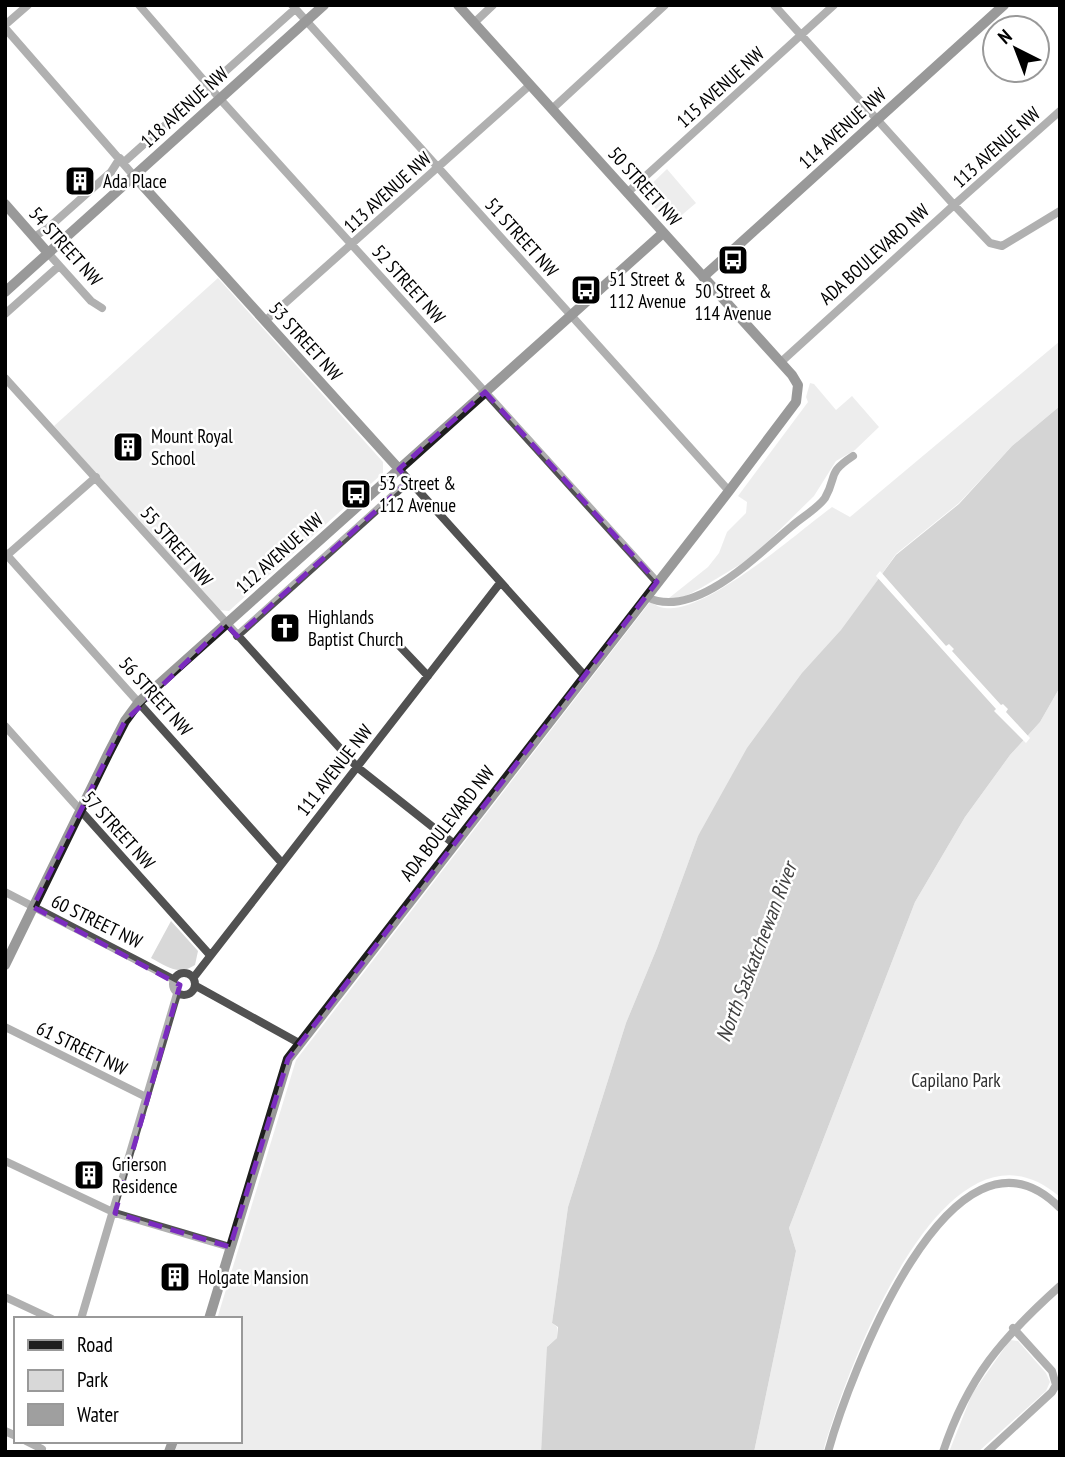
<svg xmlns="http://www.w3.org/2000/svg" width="1065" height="1457" font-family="'PT Sans Narrow',sans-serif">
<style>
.green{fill:#d8d8d8}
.water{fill:#9f9f9f}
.pier{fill:#fff}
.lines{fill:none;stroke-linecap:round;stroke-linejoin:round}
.street{stroke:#515151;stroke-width:8}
.secondary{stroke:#1e1e1e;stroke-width:10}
.marked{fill:none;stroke:#7b2cbf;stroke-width:5;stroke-dasharray:14 9;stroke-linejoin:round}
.labels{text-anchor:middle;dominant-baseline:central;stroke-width:5;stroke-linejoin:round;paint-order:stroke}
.street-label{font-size:19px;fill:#000;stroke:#fff}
.poi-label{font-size:19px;fill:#000;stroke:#fff;text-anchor:start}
.park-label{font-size:19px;fill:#2f2f2f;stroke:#fff}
.water-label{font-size:21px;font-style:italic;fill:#404040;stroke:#fff}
</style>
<rect width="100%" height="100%" fill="#fff"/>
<path class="green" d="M667 169 696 203 670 225 642 193Z
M218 278 383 462V473L229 611 218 610 54 426Z
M1060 341V406L1012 446 959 503 896 554 698 836 657 948 626 1023 568 1207 552 1323 557 1327V1338L548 1346 541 1452H175L178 1441H240V1319H217L296 1060 650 602C654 604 660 608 665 608 706 614 798 532 832 507L850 517Z
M810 383 814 384 836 410 852 396 879 427 855 450 836 461 814 496 751 558 701 588 682 598H669L708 567 719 553 727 532 746 513 747 502 738 496 808 402 806 397Z
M1060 687V1197C944 1096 844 1377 823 1452H754L796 1251 789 1228 915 902 965 817 1010 755 1040 722Z
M171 921 198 951 195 965C178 976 168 967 151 958Z
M1010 1340 1018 1341 1046 1373 1050 1382 1046 1391 978 1452H949L972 1394Z"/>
<path class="water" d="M1060 406V687L1040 722 1010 755 965 817 915 902 789 1228 796 1251 754 1452H541L547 1347 557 1338 558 1327 552 1323 568 1207 626 1023 657 948 698 836 747 748 802 673 841 630 896 555 959 504 1012 446Z"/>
<path class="pier" d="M880 571 946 646 949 644 954 649 952 651 1001 705 1003 704 1008 709 1006 712 1030 738 1026 743 994 711 996 709 876 576Z"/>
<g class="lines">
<path class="street" d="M139 5 220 99 657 582
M292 5 729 491
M774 5 954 205 1060 111
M474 23 493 5
M5 25 28 5
M5 28 134 176
M552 109 665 5
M123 163 295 9
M627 193 834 5
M34 237 48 228 111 172 120 158
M48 253 91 301 102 308
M5 314 59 266
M265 321 530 85
M781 362 954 205 990 243 1002 246 1060 211
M5 378 357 767 453 843
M399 469 584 675
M5 553 281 862
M5 557 96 477
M647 597C694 621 758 554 792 526 801 518 818 508 825 498 838 475 826 474 853 456
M237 636 409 481
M392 638 428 676
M5 726 209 954
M5 892 173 979
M173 984a11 11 0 1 1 22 0a11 11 0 1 1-22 0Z
M194 977 500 583
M196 986 299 1043
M5 1027 144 1096
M5 1161 115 1213 230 1247
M5 1297 52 1319
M81 1319 177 994
M5 1431 16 1436
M26 1441 42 1449
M828 1452C848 1380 952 1098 1060 1208
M943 1452C968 1377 1002 1338 1060 1286
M987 1452 1052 1392 1056 1385 1052 1371 1013 1328"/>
<path class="secondary" d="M134 176 399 469
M5 204 48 253
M703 277 1004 5
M5 292 324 5
M5 965 108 754 125 721 139 702 663 233
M209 1319 288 1059 729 491 796 402 798 385 792 375 458 5
M169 1452 173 1441"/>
</g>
<path d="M0 0H1065V1457H0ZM485 392 657 582 288 1059 230 1247 115 1213 180 985 33 907 125 721 226 624 237 636 409 481 399 469Z" fill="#fff" fill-opacity=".55" fill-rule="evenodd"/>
<path class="marked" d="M485 392 657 582 288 1059 230 1247 115 1213 180 985 33 907 125 721 226 624 237 636 409 481 399 469Z"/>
<defs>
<g id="building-square" transform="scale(1.575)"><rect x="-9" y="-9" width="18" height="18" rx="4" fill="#000" stroke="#fff"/><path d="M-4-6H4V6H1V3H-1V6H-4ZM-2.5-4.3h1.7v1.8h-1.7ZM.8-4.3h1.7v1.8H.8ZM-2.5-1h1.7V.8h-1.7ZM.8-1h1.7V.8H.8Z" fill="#fff"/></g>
<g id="bus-square" transform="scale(1.575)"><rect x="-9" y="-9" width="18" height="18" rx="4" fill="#000" stroke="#fff"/><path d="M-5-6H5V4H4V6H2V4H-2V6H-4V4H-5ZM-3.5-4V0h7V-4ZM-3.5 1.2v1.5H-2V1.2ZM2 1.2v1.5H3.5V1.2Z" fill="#fff"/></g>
<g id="church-square" transform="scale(1.575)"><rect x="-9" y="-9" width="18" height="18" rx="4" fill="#000" stroke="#fff"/><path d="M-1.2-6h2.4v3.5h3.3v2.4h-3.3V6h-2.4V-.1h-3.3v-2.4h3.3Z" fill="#fff"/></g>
</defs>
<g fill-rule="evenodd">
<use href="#building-square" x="80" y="181"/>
<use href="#bus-square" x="733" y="260"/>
<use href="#bus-square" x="586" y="290"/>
<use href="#building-square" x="128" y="447"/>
<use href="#bus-square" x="356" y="494"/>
<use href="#church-square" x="285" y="628"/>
<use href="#building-square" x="89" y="1175"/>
<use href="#building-square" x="175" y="1277"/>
</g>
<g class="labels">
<g class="street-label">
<text transform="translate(720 87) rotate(-42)">115 AVENUE NW</text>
<text transform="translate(184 107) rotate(-42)">118 AVENUE NW</text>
<text transform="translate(842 128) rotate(-42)">114 AVENUE NW</text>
<text transform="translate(996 147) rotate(-42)">113 AVENUE NW</text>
<text transform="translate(645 186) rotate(48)">50 STREET NW</text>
<text transform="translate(387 192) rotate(-42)">113 AVENUE NW</text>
<text transform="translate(522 237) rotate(48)">51 STREET NW</text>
<text transform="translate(66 246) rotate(48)">54 STREET NW</text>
<text transform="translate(874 254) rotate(-42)">ADA BOULEVARD NW</text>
<text transform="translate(409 284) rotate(48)">52 STREET NW</text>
<text transform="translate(306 341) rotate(48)">53 STREET NW</text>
<text transform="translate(177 546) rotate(49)">55 STREET NW</text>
<text transform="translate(279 553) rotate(-42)">112 AVENUE NW</text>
<text transform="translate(156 696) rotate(48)">56 STREET NW</text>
<text transform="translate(334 770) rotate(-52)">111 AVENUE NW</text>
<text transform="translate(447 823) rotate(-52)">ADA BOULEVARD NW</text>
<text transform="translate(119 830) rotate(48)">57 STREET NW</text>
<text transform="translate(97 921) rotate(26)">60 STREET NW</text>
<text transform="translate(82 1048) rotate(26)">61 STREET NW</text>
</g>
<g class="poi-label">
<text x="103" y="181">Ada Place</text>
<text x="609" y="279">51 Street &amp;<tspan x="609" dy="22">112 Avenue</tspan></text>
<text x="733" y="291" text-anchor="middle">50 Street &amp;<tspan x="733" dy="22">114 Avenue</tspan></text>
<text x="151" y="436">Mount Royal<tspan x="151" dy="22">School</tspan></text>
<text x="379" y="483">53 Street &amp;<tspan x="379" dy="22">112 Avenue</tspan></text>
<text x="308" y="617">Highlands<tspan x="308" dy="22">Baptist Church</tspan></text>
<text x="112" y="1164">Grierson<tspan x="112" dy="22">Residence</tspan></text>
<text x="198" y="1277">Holgate Mansion</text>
</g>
<g class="park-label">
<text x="956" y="1080">Capilano Park</text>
</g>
<g class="water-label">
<text transform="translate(756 952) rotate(-69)">North Saskatchewan River</text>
</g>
</g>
<rect width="1065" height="1457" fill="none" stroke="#000000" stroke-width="14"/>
<rect x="14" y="1317" width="228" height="126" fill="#ffffff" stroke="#999999" stroke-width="2"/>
<rect x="28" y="1340" width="35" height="10" fill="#1e1e1e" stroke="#999999" stroke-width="2"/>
<text x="77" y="1352" font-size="21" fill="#000000">Road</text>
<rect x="28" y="1370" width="35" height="21" fill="#d8d8d8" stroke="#999999" stroke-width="2"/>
<text x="77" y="1387" font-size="21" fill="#000000">Park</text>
<rect x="28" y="1404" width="35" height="21" fill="#9f9f9f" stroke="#999999" stroke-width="2"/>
<text x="77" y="1422" font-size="21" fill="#000000">Water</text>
<g transform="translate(1016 49) rotate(318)"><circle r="33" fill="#ffffff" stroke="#999999" stroke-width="2"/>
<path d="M0-5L12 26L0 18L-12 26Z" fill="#000000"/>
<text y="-10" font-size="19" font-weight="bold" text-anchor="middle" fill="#000000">N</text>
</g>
</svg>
